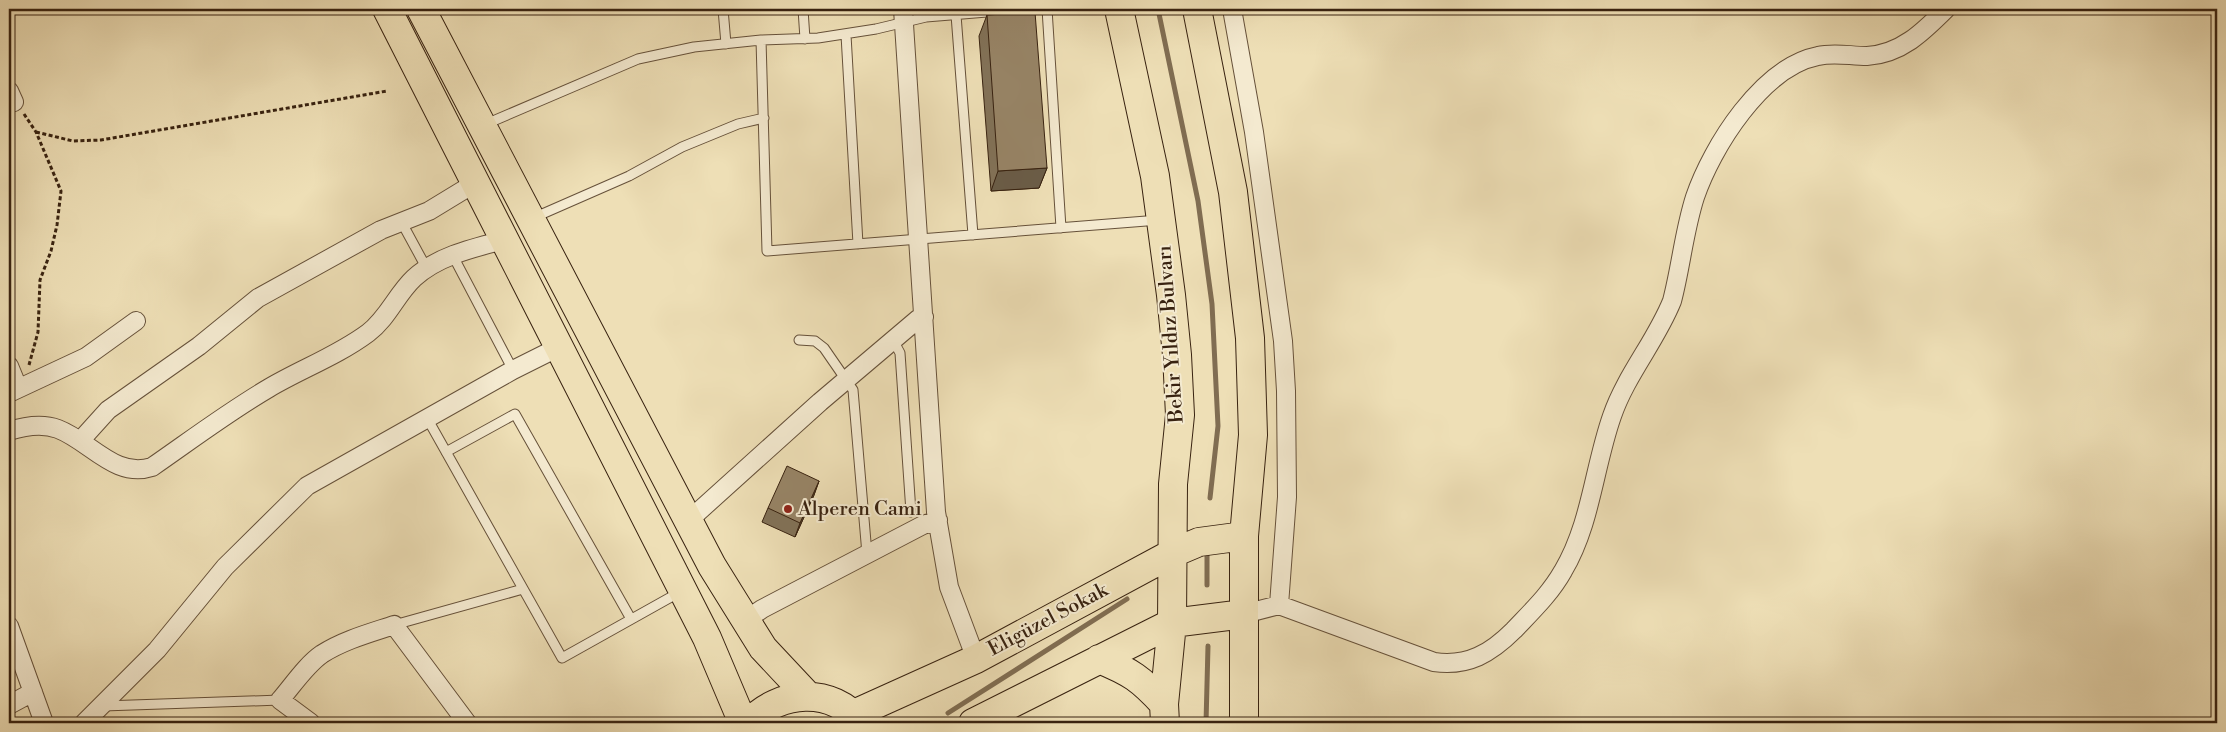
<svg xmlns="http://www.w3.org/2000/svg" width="2226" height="732" font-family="'Libre Bodoni',serif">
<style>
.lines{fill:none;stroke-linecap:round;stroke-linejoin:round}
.stream{stroke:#806d52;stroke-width:5}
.lane-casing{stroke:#66513a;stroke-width:11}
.street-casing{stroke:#66513a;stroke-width:20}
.primary-casing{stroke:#382210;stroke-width:30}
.path{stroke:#382210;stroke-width:3;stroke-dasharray:4 2.5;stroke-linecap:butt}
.lane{stroke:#f4ead0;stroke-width:9}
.street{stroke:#f4ead0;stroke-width:18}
.primary{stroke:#eedfb6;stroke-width:28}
.wall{fill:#827258;stroke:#382210}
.shaded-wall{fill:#6a5c47;stroke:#382210}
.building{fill:#978466;stroke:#382210}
.poi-dot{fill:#8f2418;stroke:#f4ead0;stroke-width:2}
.labels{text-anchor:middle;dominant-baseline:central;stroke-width:4;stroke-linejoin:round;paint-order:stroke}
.street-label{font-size:20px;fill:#382210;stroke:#f4ead0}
.poi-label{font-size:20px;fill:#382210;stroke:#f4ead0;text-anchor:start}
</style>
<rect width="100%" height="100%" fill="#eedfb6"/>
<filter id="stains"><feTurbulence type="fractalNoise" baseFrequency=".004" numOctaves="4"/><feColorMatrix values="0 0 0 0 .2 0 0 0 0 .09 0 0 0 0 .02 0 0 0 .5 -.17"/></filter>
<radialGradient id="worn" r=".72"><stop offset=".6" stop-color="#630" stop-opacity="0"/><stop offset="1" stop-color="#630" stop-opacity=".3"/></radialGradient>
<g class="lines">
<path class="stream" d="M1158 9 1198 201 1212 304 1218 426 1210 498
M1207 548V585
M948 713 1127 599
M1206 723 1208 646"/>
<g class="lane-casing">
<path id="lane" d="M723 9 726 44
M803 9 805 39
M1047 9 1061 228
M956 15 973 235
M846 35 858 244
M761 40 767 251 1159 220
M486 124 638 59 694 47 761 40 818 38 876 29 926 17 1023 9
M533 218 629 176 682 147 738 124 764 118
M402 223 427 269
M453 256 513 370
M799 340 815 341 824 348 853 390 867 554
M893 340 900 353 911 512
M427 418 562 658 680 592
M446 452 515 414 631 619
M394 625 523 589
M103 706 280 700"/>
</g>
<g class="street-casing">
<path id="street" d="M903 9 936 512 949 587 976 659
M1232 9 1254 132 1283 341 1286 391 1287 497 1279 605 1434 662C1468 667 1491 653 1514 630 1532 611 1550 594 1563 571 1591 524 1594 467 1612 416 1626 375 1656 341 1672 301 1681 267 1684 231 1695 197 1712 147 1762 67 1818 56 1834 52 1850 56 1867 56 1901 54 1923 32 1946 9
M9 91 14 102
M9 366 18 388
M9 393 86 357 136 321
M9 431C25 426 42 423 58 429 90 441 115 479 152 467 191 440 228 412 269 388 301 369 337 356 368 333 388 318 396 295 414 278 438 256 473 248 504 240
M80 441 108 410 199 346 258 298 381 230 429 211 475 183
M688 521 820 402 918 319 924 317
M1244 614 1279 605
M746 620 762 609 923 525 938 520
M9 626 44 723
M9 705 33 692
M84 723 157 650 225 567 307 486 513 370 559 347
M311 723 280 700C293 685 306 665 322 654 344 640 370 633 394 625L467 723"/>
</g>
<g class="primary-casing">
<path id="primary" d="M387 9 707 638 743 723
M421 9 712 566 763 648 808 696
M1119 9 1155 176 1171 295 1177 355 1180 415 1173 484 1172 623 1164 704 1165 723
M1197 9 1233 192 1250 338 1253 435 1244 536V723
M1099 659C1131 672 1141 679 1164 704
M854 714 976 659 1173 553 1199 542 1244 536
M749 723C780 690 831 686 861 723
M973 723 1172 623 1244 614"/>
</g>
<path class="path" d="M24 114 36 132 61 191 57 225 51 251 40 280 38 332 29 365
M36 132 73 141 101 140 387 91"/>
<use href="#lane" class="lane"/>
<use href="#street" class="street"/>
<use href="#primary" class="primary"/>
</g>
<path class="wall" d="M987 15 1047 168 1039 188 991 191 979 36Z
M819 481 814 495 795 537 762 522 768 508Z"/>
<path class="shaded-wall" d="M1047 168 1039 188 991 191 998 171Z
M819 481 814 495 795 537 800 523Z"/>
<path class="building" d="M1035 12 1047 168 998 171 987 15Z
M787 466 819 481 800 523 768 508Z"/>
<circle class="poi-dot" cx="788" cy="509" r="5"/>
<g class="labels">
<g class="street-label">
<text transform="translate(1171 334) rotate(-94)">Bekir Yıldız Bulvarı</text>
<text transform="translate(1048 620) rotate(-28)">Eligüzel Sokak</text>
</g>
<g class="poi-label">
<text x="798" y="509">Alperen Cami</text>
</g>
</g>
<rect width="2226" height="732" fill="none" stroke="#eedfb6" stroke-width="30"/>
<rect x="10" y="10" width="2206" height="712" fill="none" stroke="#382210" stroke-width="2.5"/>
<rect x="15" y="15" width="2196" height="702" fill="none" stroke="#382210"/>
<rect width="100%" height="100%" filter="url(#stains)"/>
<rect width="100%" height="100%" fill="url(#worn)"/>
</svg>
